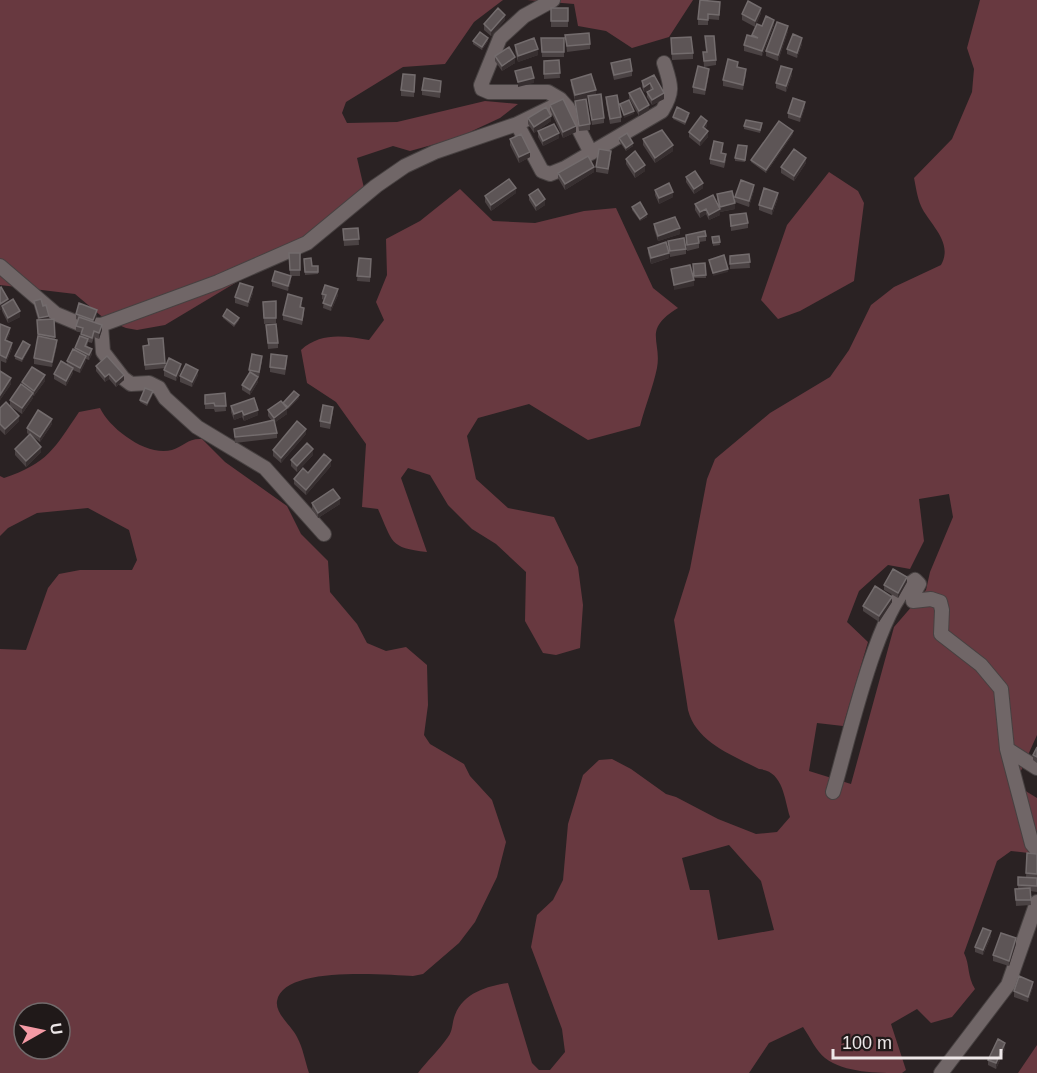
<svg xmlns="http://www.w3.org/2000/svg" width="1037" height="1073" font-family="Arial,sans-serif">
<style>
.green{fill:#683940;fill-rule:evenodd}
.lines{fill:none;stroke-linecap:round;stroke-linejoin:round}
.minor-casing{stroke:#474141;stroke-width:16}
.minor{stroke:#706667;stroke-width:14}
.wall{fill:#4b4344}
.shaded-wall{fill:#372f30}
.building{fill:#5d5556;stroke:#736c6d;stroke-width:1.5}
</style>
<rect width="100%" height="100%" fill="#2a2223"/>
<path class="green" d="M0 0H503L474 22 445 64 403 67 346 102 342 113 347 123 397 122 485 101 518 104 500 118 457 138 410 151 393 146 357 158 364 188 312 234 300 238 275 259 165 325 137 330 126 328 106 320 75 294 0 285Z
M527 0H693L669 37 632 48 606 31 578 26 574 4Z
M980 0H1037V735L1020 773 1024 790 1037 798V854L1011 851 997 861 964 953C970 965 967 976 975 989L952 1017 931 1023 917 1009 891 1024 906 1070 902 1073C877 1073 845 1073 825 1058 816 1051 810 1037 803 1027L769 1043 749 1073H418C427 1061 439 1050 448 1037 453 1031 452 1022 455 1015 463 993 487 986 508 983L532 1063 539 1070H550L565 1052 562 1029 531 947 537 915 553 900 563 880 568 824 583 775 599 760 612 759 631 769 666 794 676 797 718 819 756 834 777 832 790 817C784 797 783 771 759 769 732 755 696 742 688 710L674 620 690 569 707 479 715 459 770 413 830 377 849 350 871 305 880 298 894 287 941 265C954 242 929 224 921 206 917 197 916 187 914 178L952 139 972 92 974 69 967 48ZM949 494 953 517 930 572 926 590 894 627 851 784 809 771 817 723 843 726 868 642 847 622 859 591 888 565 910 569 924 541 919 499ZM729 845 761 881 774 930 718 940 709 890H690L682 858Z
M829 172 858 191 864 203 854 281 800 311 778 319 761 300 787 225Z
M460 189 493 221 535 223 584 211 616 208 653 288 678 308C642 330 662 340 657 368 653 387 645 407 640 426L588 440 529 404 478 418 467 436 476 479 508 508 554 517 578 567 583 605 580 648 556 655 543 653 525 621 526 572 496 544 472 529 448 505 430 475 408 468 401 478 427 552C389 548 393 542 378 509L362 507 366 444 336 402 307 383 301 350C321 332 344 336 369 340L384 320 376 302 387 275 386 239 420 221Z
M100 408C110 429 147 457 172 450 184 446 188 438 202 439L225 462 287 506 301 534 328 561 330 592 357 624 367 643 386 651 406 647 427 665 428 705 424 735 430 744 464 764 470 776 492 800 506 842 497 877 475 922 459 943 423 974 413 976C387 975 283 965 277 1001 275 1014 292 1026 297 1037 303 1048 305 1061 309 1073H0V649L26 650 48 588 59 574 80 570H132L137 560 129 530 88 508 37 513 8 528 0 536V476L4 478C48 463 54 449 79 412ZM24 1013H60V1049H24Z
M1037 1045V1073H1018Z"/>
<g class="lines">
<g class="minor-casing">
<path id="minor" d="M560 99 568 108 591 153
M517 124 542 171 550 174 565 168 662 111C674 91 671 85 664 63
M0 266 56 314 80 324 101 325 218 282 307 243 376 186 405 166 435 152 517 124 558 104 560 99 548 92H489L482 89 481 85 500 38 524 16 553 0
M101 325 103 352 123 378 131 384 149 383 159 388 165 398 197 427 265 468 324 534
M1007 749 1037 768
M833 792C847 747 878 602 915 580L919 584 913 595V601L931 599 940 602 942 610 941 634 981 665 1001 689 1007 749 1032 844 1037 850
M941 1073 1008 985 1037 902"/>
</g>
<use href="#minor" class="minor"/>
</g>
<path class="wall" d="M720 2 719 20 708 19V25H698V19Z
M551 8H568V27H551Z
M761 13 755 27 742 20V14Z
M505 20 491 36 484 30V24Z
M774 25 762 56 744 51V45L752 36V35L762 26Z
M788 31 778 61 766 56V51Z
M565 35 590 44V49L567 52Z
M705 36 716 60V65L704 67 703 52H706Z
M541 38H564V57H542Z
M671 38 693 53V59L672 60Z
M473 41H488L482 50 473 44Z
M802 44 797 58 787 54V49Z
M515 45 538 55 518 62 515 51Z
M495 56 515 63 502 71 495 61Z
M559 60 560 78 544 79V61Z
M611 63 632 71V76L614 80 611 68Z
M738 67 746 74 743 90 723 86V80Z
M709 74 705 95 693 93V87Z
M415 75 414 97 401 96V90Z
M654 75 664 99 652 105 647 97V92L651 90 650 89 644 92 642 87V81Z
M792 75 786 92 776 88V83Z
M571 80 596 95 604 118V123L592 125 588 97 576 101 590 124V130L579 131 575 101 571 85Z
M441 86 440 98 422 95V90Z
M629 93 649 110 639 116 629 98Z
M606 97 621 117V122L610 124 606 103Z
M550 105 576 132 563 138 550 110Z
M805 107 800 122 788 118V113Z
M689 116 685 125 673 119V117Z
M528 118 551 121 534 133 528 124Z
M707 126 705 129 708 137 700 146 689 137V132Z
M744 126H762L760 133 744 129Z
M538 131 559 138 543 146 538 137Z
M793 134 766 173 751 162V160Z
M619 138 633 146 626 151 619 141Z
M510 139 530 157 519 163 510 145Z
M643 139 673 151 655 163 643 145Z
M723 148 722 153 726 160 724 168 710 164V159Z
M747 149 745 162 735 161V158Z
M611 157 608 174 596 172V167Z
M626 159 645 171 635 178 626 164Z
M806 163 794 181 781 173V167Z
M594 172 565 190 558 178V173Z
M686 177 703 188 694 194 686 182Z
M655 190 673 197 659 204 655 195Z
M754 190 749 207 735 202V197Z
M516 193 491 211 485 202V196Z
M717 194 735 209 720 212V211V215L709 220 706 214 700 218 695 210V204L719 208 717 200Z
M529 195 545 205 536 211 529 200Z
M778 198 772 215 759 210V205Z
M632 207 647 217 640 221 632 210Z
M730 215 748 223V228L731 231Z
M654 224 680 234 658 241 654 229Z
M358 228 359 245 344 246 343 229Z
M686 235 706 236V241L699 242V248L687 251Z
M719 236 720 245 713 246 712 237Z
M668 241 686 249V254L670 257Z
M648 248 669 258 651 264 648 253Z
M289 253H300V276H291V281L288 291 272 286V281L290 276Z
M749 254 750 268 730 269V256Z
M359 258 371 259 370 282 357 281Z
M304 259 312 266H318V274L305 275Z
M705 263 706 278H694L693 264Z
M0 288 8 302 20 317 8 323 2 311V309L0 310Z
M253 293 248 307 235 303V297Z
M322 294 338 295 331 311 323 308 324 300 322 299Z
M34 301 43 306 49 320 54 319 55 340 57 345 52 367 34 364V358L38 339 37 320H38L34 306Z
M276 301V323L264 324 263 302Z
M302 303 301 308 304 314 302 325 283 320V315Z
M76 314 97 315 94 322 102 330 99 339 94 337 92 343 88 342 87 347 92 354 89 360 86 359V361L80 373 73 370V373L66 386 54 379V374L67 364V361L75 350V348L81 336 82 333 76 331V326L78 320 76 319Z
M223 316 239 320 234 327 223 318Z
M0 324 10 333 7 340 12 348 6 363 1 361V370L0 371 11 384 0 400Z
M266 325 278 343V348L268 349Z
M148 339 165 363V367L181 370 176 381 164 376V370L165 368 145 370 143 346H148Z
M30 347 22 362 15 359V356Z
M262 361 259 377H258V382L250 395 242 390V385L249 373V370Z
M287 361 285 375 270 372V367Z
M96 366 124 380 116 387 109 379 105 382 96 371Z
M198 375 192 387 180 382V376Z
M45 381 34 396 33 395V398L22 414 10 406V400L22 385V382Z
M225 393 226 411 215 412 214 409H205V395Z
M153 394 147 406 140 402V400Z
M299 398 288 409 287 408V414L274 423 277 433V438L235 443 234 429 272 421 268 416V410L283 404V403Z
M231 406 258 415 244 421 242 417 234 420 231 412Z
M0 408 19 421 5 435 0 430Z
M333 412 330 429 320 427V421Z
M52 424 40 442 32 436 41 452 26 467 15 455V449L29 435 27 433V428Z
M306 434 281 463 273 456V450Z
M313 455 297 472 291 466V460Z
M331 466 306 495 294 484V479Z
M312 503 340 504 318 518 312 509Z
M907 582 898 598 884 590V585Z
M892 602 879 622 863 611V606Z
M1037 747V763L1033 760V755Z
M1027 853 1037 854V892L1030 891 1031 905 1016 906 1015 889H1018V877H1026Z
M991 936 983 955 975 952V947Z
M1016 944 1009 966 993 961V955Z
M1033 987 1028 1002 1014 997V991Z
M1005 1049 996 1069 988 1065V1060Z"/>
<path class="shaded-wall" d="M761 8V13L755 27V21Z
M505 15V20L491 36V31Z
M774 20V25L762 56V51Z
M788 26V31L778 61V55Z
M488 38V41L482 50V47Z
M802 38V44L797 58V53Z
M538 49V55L518 62V56Z
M515 57V63L502 71V66Z
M709 69V74L705 95V90Z
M746 69V74L743 90V85Z
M792 69V75L786 92V86Z
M534 78V83L518 87V82Z
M650 83V89L644 92V87Z
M596 90V95L575 101V95Z
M664 93V99L652 105V100Z
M805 102V107L800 122V117Z
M649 105V110L639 116V111Z
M634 111V114L624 118V115Z
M551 116V121L534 133V127Z
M707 121V126L703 132V127Z
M576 126V132L563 138V132Z
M708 131V137L700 146V141Z
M793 131V134L766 173V170Z
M559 133V138L543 146V141Z
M633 143V146L626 151V148Z
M673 145V151L655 163V158Z
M530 152V157L519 163V157Z
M806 158V163L794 181V176Z
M645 165V171L635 178V172Z
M594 167V172L565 190V184Z
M703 183V188L694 194V189Z
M754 185V190L749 207V201Z
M516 188V193L491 211V205Z
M673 192V197L659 204V198Z
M778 193V198L772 215V209Z
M545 199V205L536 211V206Z
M735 203V209L720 212V207Z
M706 209V214L700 218V212Z
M720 209V215L709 220V215Z
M647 214V217L640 221V219Z
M680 228V234L658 241V236Z
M669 253V258L651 264V258Z
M728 269V272L713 276V273Z
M291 276V281L288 291V286Z
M694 280V286L674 290V285Z
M253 287V293L248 307V302Z
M338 289V295L331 311V306Z
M8 299V305L2 306V309L0 310V304Z
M97 310V315L93 325V320Z
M20 311V317L8 323V318Z
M49 316V321L39 324V318Z
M102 325V330L99 339V333Z
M10 328V333L5 345V340Z
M57 340V345L52 367V362Z
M12 343V348L6 363V358Z
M30 345V347L22 362V359Z
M92 349V354L89 360V355Z
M86 356V361L80 373V368Z
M181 364V370L176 381V376Z
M73 368V373L66 386V381Z
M198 370V375L192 387V382Z
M109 374V379L105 382V377Z
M45 375V381L34 396V391Z
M124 375V380L116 387V382Z
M258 377V382L250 395V390Z
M11 378V384L0 400V395Z
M33 393V398L22 414V408Z
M299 395V398L288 409V407Z
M287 408V414L274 423V418Z
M258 410V415L244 421V415Z
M242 411V417L234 420V414Z
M19 416V421L5 435V429Z
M52 419V424L40 442V437Z
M306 429V434L281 463V458Z
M41 447V452L26 467V461Z
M313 449V455L297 472V466Z
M331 460V466L306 495V490Z
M340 498V504L318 518V513Z
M907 577V582L898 598V593Z
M892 597V602L879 622V616Z
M991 931V936L983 955V950Z
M1016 938V944L1009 966V961Z
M1033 982V987L1028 1002V997Z
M1005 1043V1049L996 1069V1063Z"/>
<path class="building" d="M700 0 720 2 719 15 708 14V20L698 19Z
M748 1 761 8 755 21 742 14Z
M498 8 505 15 491 31 484 24Z
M551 8H568V21H551Z
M766 16 774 20 762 51 744 45 747 35 758 38 752 35 757 24 762 26Z
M777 22 788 26 778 55 766 51Z
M480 32 488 38 482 47 473 41Z
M589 33 590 44 567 46 565 35Z
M793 34 802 38 797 53 787 49Z
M705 36H714L716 60 704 61 703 52H707Z
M691 37 693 53 672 54 671 38Z
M534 38 538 49 518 56 515 45Z
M541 38H564V52H542Z
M509 47 515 57 502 66 495 56Z
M630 59 632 71 614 75 611 63Z
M728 59 738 62 737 67 746 69 743 85 723 80Z
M559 60 560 73 544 74V61Z
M698 66 709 69 705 90 693 87Z
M781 66 792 69 786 86 776 83Z
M531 67 534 78 518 82 515 71Z
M403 74 415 75 414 92 401 90Z
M591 74 596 90 575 95 571 80Z
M654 75 664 93 652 100 647 92 653 89 650 83 644 87 642 81Z
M424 78 441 81 440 92 422 90Z
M640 88 649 105 639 111 629 93Z
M601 94 604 118 592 120 588 96Z
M617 95 621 117 610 119 606 97Z
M793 98 805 102 800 117 788 113Z
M563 99 576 126 563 132 550 105Z
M586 99 590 124 579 126 575 101Z
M629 100 634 111 624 115 620 104Z
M546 107 551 116 534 127 528 118Z
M677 107 689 113 685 122 673 117Z
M701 116 707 121 703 127 708 131 700 141 689 132Z
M746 120 762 123 760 130 744 126Z
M779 121 793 131 766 170 751 160Z
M554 124 559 133 543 141 538 131Z
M662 130 673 145 655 158 643 139Z
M627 133 633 143 626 148 619 138Z
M521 134 530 152 519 157 510 139Z
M714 141 723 143 721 153 726 154 724 162 710 159Z
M738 145 747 146 745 160 735 158Z
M599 149 611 151 608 169 596 167Z
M794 149 806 158 794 176 781 167Z
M635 151 645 165 635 172 626 159Z
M588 156 594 167 565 184 558 173Z
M695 171 703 183 694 189 686 177Z
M509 179 516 188 491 205 485 196Z
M741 180 754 185 749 201 735 197Z
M669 183 673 192 659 198 655 190Z
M764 188 778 193 772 209 759 205Z
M538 189 545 199 536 206 529 195Z
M732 191 735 203 720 207 717 194Z
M713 195 720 209 709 215 706 209 700 212 695 204Z
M640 202 647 214 640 219 632 207Z
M746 213 748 223 731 226 730 215Z
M675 217 680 228 658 236 654 224Z
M358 228 359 239 344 240 343 229Z
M705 231 706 236 698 237 699 243 687 245 686 235Z
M719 236 720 242 713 243 712 237Z
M684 238 686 249 670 251 668 241Z
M666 242 669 253 651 258 648 248Z
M289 253H300V270H290Z
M749 254 750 262 730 264V256Z
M724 255 728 269 713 273 709 260Z
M311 258 312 266H318V272H305L304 259Z
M359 258 371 259 370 277 357 276Z
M705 263 706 275 694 276 693 264Z
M690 265 694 280 674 285 671 269Z
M275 271 291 276 288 286 272 281Z
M240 283 253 287 248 302 235 297Z
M325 285 338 289 331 306 323 303 326 295 322 294Z
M1 287 8 299 0 304V288Z
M288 294 302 298 300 307 304 308 302 320 283 315Z
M13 299 20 311 8 318 2 306Z
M41 299 43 306 46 305 49 316 39 318 34 301Z
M276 301V318H264L263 302Z
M79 303 97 310 93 320 76 314Z
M227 309 239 318 234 324 223 316Z
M79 317 102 325 99 333 94 331 92 338 81 334 83 328 76 326Z
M54 319 55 337 38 334 37 320Z
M0 324 10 328 5 340 12 343 6 358 0 355Z
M276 324 278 343H268L266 325Z
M38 336 57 340 52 362 34 358Z
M80 336 88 339 85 346 92 349 89 355 75 348Z
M163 338 165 363 145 365 143 346 149 345 148 339Z
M23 341 30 345 22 359 15 356Z
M73 349 86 356 80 368 67 361Z
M252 354 262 356 259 372 249 370Z
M271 354 287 356 285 369 270 367Z
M107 356 124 375 116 382 109 374 105 377 96 366Z
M169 358 181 364 176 376 164 370Z
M61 361 73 368 66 381 54 374Z
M186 364 198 370 192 382 180 376Z
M32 367 45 375 34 391 22 382Z
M0 371 11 378 0 395Z
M250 372 258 377 250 390 242 385Z
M21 384 33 393 22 408 10 400Z
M145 388 153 391 147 403 140 400Z
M294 391 299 395 288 407 283 403Z
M225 393 226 406H215L214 403 205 404V395Z
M254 398 258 410 244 415 242 411 234 414 231 406Z
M281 401 287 408 274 418 268 410Z
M6 402 19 416 5 429 0 424V408Z
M323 405 333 407 330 423 320 421Z
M38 410 52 419 40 437 27 428Z
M274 420 277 433 235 437 234 429Z
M297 421 306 429 281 458 273 450Z
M30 434 41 447 26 461 15 449Z
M307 443 313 449 297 466 291 460Z
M324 454 331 460 306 490 294 479 303 468 308 473Z
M333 489 340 498 318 513 312 503Z
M893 569 907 577 898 593 884 585Z
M875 586 892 597 879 616 863 606Z
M1037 747V757L1033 755Z
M1027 853 1037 854V874L1026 873Z
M1018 877 1037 878V886L1018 885Z
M1030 888 1031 900H1016L1015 889Z
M983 928 991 931 983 950 975 947Z
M1001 933 1016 938 1009 961 993 955Z
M1019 976 1033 982 1028 997 1014 991Z
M998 1039 1005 1043 996 1063 988 1060Z"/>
<g transform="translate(42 1031) rotate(81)"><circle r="28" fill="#201919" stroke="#726b6c" stroke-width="1.5"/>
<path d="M0-4.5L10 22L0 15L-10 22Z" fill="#f49aa5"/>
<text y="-9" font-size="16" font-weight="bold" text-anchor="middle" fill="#ede7e8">U</text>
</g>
<path d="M833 1049v9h168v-9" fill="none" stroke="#ede7e8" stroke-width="3"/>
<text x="842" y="1049" font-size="18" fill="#ede7e8" stroke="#201919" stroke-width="4.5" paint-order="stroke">100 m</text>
</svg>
